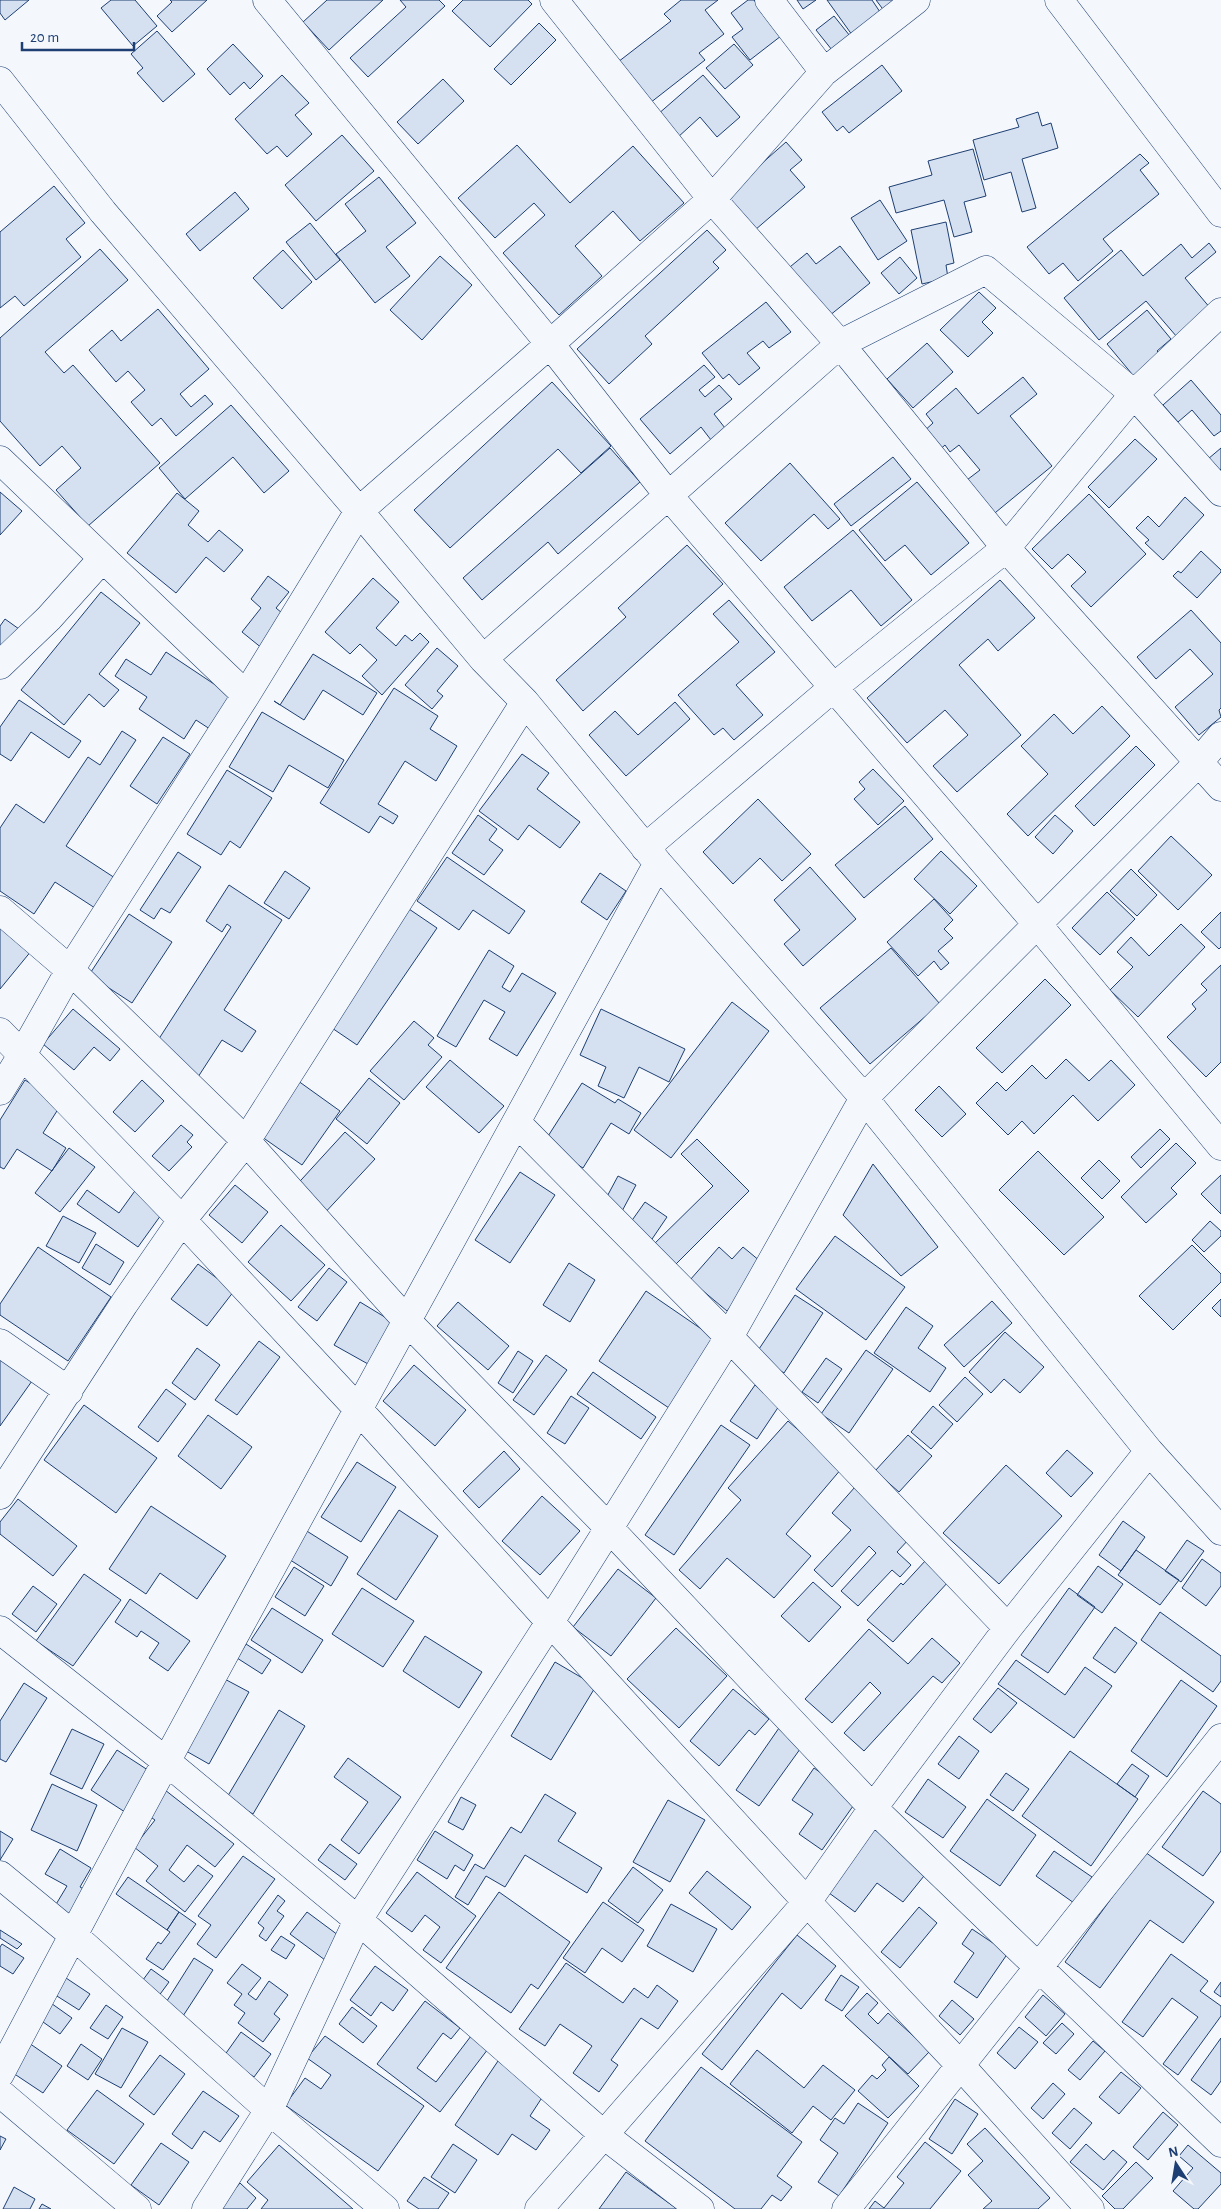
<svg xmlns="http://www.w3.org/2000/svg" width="1221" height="2209" font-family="'Alegreya Sans',sans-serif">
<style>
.building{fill:#d5e0f0;stroke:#1d3f73}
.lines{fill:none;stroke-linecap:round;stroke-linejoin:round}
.minor-casing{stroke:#1d3f73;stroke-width:29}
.minor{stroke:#f4f7fb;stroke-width:28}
</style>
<rect width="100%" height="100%" fill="#f4f7fb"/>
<path class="building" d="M0 0H29L5 20 0 13Z
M111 0H135L157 26 133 46 101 8Z
M170 0H207L172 32 157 16 172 2Z
M327 0H383L329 50 303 22Z
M400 0H439L445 6 368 77 350 58 406 7Z
M463 0H528L532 4 490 47 452 11Z
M681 0H718L705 10 724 34 699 53 705 60 650 103 618 62 671 21 664 14Z
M748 0H754L781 36 750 60 732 37 743 29 731 13Z
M797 0H816L803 9Z
M827 0H872L884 18 855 39Z
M876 0H901L885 12Z
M834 16 850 36 832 50 816 30Z
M539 23 556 40 511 85 494 69Z
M157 31 195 74 163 102 137 73 143 68 131 54Z
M233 44 263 76 250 89 244 82 230 95 207 69Z
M734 44 753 65 725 89 706 68Z
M882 65 902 91 849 133 843 126 837 131 822 112Z
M282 75 309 103 295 115 312 134 287 157 277 146 267 154 235 119Z
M703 75 740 117 717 137 700 117 677 138 657 115Z
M443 79 464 101 418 144 397 122Z
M1038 112 1042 126 1051 123 1058 148 1022 159 1036 208 1022 212 1011 172 984 180 973 140 1019 127 1016 119Z
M342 135 374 171 316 221 285 185Z
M786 142 802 160 790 170 805 187 755 230 725 196Z
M517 145 570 203 633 146 684 203 640 241 613 211 575 246 602 276 559 315 503 253 545 215 534 203 495 238 458 198Z
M973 149 986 196 964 202 972 232 954 237 944 200 896 213 889 187 932 175 928 161Z
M1140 154 1149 163 1140 170 1159 194 1103 239 1113 251 1078 281 1063 263 1049 274 1027 247Z
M379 177 416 223 386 247 410 276 375 303 336 254 366 231 345 204Z
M54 186 85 223 66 239 81 257 24 306 15 296 0 308V232Z
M235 192 249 209 200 251 186 234Z
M880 200 907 241 878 260 851 218Z
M946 222 954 263 946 265 948 278 922 284 911 230Z
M310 223 340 260 316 280 286 242Z
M707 230 726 250 713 262 719 268 645 336 652 344 609 384 577 349Z
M1209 243 1216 252 1185 278 1211 309 1177 337 1146 301 1099 340 1064 298 1121 250 1143 276 1181 244 1192 258Z
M840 246 870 283 824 320 785 271 807 253 816 264Z
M100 249 128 280 45 352 64 373 73 365 160 463 88 526 56 490 81 468 62 446 40 466 0 421V338Z
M283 250 312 282 282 309 253 278Z
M440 256 472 285 422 340 390 310Z
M900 257 917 278 899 294 881 273Z
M979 292 996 308 982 322 993 333 968 357 940 330Z
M766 302 791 332 769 348 763 341 747 353 760 368 739 385 729 374 723 379 702 353Z
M158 309 209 369 180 394 191 407 205 395 213 404 176 436 161 418 152 426 131 402 145 390 128 371 116 382 89 350 112 330 121 341Z
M1147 310 1171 339 1157 351 1164 358 1137 380 1107 344Z
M927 343 953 372 913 408 887 379Z
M704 365 715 377 699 390 705 397 719 385 732 399 714 414 725 428 711 440 701 427 670 454 640 419Z
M1023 377 1037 394 1010 416 1052 466 990 517 963 483 980 470 959 445 950 452 945 445 937 452 922 433 933 423 926 414 956 388 978 414Z
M1191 380 1221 415V431L1214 436 1192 410 1178 422 1163 405Z
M552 382 611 446 581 473 558 449 450 548 414 510Z
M231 405 289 471 264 493 233 457 185 499 159 468Z
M1135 439 1157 459 1109 508 1088 487Z
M610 448 640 482 558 554 548 542 482 600 463 578Z
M1221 448V469L1219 471 1208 459Z
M893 457 911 479 851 526 834 504Z
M790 463 840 519 828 529 814 514 761 561 725 523Z
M917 482 969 543 931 575 905 545 885 561 859 530Z
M0 492 22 511 0 535Z
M177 493 199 511 188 525 208 542 219 530 243 550 224 572 206 557 176 593 127 553Z
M1089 494 1146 554 1091 607 1071 586 1086 572 1068 554 1052 569 1032 549Z
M1185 497 1204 515 1163 560 1145 543 1149 540 1136 528 1148 516 1159 527Z
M853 530 912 600 881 626 851 590 812 621 784 587Z
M687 545 723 584 583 711 556 680 626 617 618 608Z
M1201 551 1221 570V572L1197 598 1173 576 1178 571 1181 573Z
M268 576 289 592 276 608 288 618 263 649 242 632 261 608 251 599Z
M373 578 399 602 376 628 396 646 405 635 412 641 420 633 429 642 382 695 362 676 377 660 360 644 350 654 325 632Z
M1000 580 1035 618 998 651 988 639 959 665 1021 735 957 792 933 766 968 735 945 710 907 743 867 698Z
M101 592 140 623 99 674 119 690 104 707 89 694 64 725 21 690Z
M729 600 775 652 736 685 763 715 734 740 723 728 714 735 678 695 739 642 713 614Z
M1191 610 1221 643V708L1219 710 1221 717 1199 735 1175 707 1213 674 1190 649 1156 679 1137 657Z
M5 619 19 629 0 653V626Z
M437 648 458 666 437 691 443 696 432 709 405 685Z
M166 652 235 698 213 731 196 720 184 739 139 709 147 697 115 676 126 659 151 675Z
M313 654 377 693 363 715 323 690 304 720 274 701 280 705Z
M394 688 438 716 430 729 457 746 436 781 405 761 378 804 398 816 393 824 380 816 369 833 320 803Z
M19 700 81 741 69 758 31 732 11 761 0 754V727Z
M675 702 690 719 626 776 589 735 615 711 638 735Z
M1102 706 1130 736 1028 836 1007 814 1048 774 1021 746 1054 714 1073 734Z
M262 712 344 760 328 788 289 765 273 792 229 767Z
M122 731 136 740 66 846 115 878 95 908 55 882 34 914 0 891V828L16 804 44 823 88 757 100 765Z
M163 737 190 754 157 804 130 786Z
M1136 746 1155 765 1094 826 1075 806Z
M522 754 549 773 537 789 580 822 560 848 529 825 518 840 479 811Z
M873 769 904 801 878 825 854 799 865 789 859 782Z
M227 770 272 798 240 848 230 841 221 855 187 834Z
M758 799 811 854 782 881 760 858 733 884 703 852Z
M905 806 933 839 864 898 835 865Z
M478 815 497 829 489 840 503 850 484 875 452 853Z
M1055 815 1073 831 1053 854 1035 837Z
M1171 836 1212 875 1178 910 1138 871Z
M941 851 977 886 950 914 914 879Z
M178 852 201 867 170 913 161 908 154 919 140 910Z
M447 857 525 911 509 934 473 910 459 930 417 901Z
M810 867 856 919 803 966 784 944 800 930 774 900Z
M1131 869 1157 895 1137 916 1110 891Z
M285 871 310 888 289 919 264 903Z
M600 873 626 891 607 920 581 902Z
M229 885 282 920 224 1010 256 1031 242 1052 222 1040 198 1077 153 1048 231 927 227 924 222 932 206 921Z
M1107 892 1135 919 1100 955 1072 928Z
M934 899 953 920 944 929 953 938 938 951 949 963 941 970 934 961 918 976 887 942Z
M409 909 437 928 357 1045 329 1026Z
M1221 912V947L1219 949 1201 932Z
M129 914 172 942 132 1003 89 975Z
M1181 924 1205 947 1138 1017 1110 990 1133 967 1117 952 1131 937 1149 956Z
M0 925 32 950 0 989Z
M891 948 940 1004 870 1064 820 1008Z
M489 950 514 966 502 987 510 992 522 973 556 993 517 1056 489 1039 505 1012 484 1000 456 1047 437 1036Z
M1221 965V1062L1206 1077 1167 1037 1196 1009 1192 1004 1207 990 1201 984Z
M1045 979 1071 1005 1002 1073 976 1048Z
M732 1002 769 1031 671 1158 634 1130Z
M73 1009 120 1049 110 1061 94 1047 74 1070 43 1044Z
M601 1009 685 1049 669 1082 639 1067 624 1098 598 1086 606 1067 580 1055Z
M414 1021 434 1038 428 1045 442 1057 404 1100 370 1071Z
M1066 1059 1089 1081 1111 1060 1135 1085 1098 1121 1073 1095 1034 1134 1022 1121 1008 1135 976 1103 997 1082 1006 1091 1032 1065 1046 1079Z
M450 1060 504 1106 479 1133 426 1087Z
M294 1078 340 1111 302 1165 255 1132Z
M369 1078 400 1103 367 1144 336 1119Z
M25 1080 62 1103 43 1133 66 1148 52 1171 17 1149 4 1169 0 1167V1120Z
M142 1080 164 1101 135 1132 113 1112Z
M582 1083 615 1103 618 1099 641 1113 629 1134 611 1123 583 1168 543 1144Z
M939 1086 966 1114 942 1137 915 1110Z
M181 1125 193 1135 187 1142 192 1147 169 1171 152 1156Z
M1160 1129 1170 1139 1141 1168 1131 1157Z
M345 1132 375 1159 321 1217 291 1191Z
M697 1139 749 1191 670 1270 649 1249 713 1186 681 1154Z
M1176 1143 1196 1163 1171 1188 1177 1194 1146 1223 1121 1197Z
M69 1148 95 1167 60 1212 35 1193Z
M1038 1151 1104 1217 1064 1255 999 1190Z
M1099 1160 1120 1181 1102 1199 1081 1178Z
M873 1164 938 1247 901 1276 843 1215Z
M520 1172 555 1195 510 1263 475 1240Z
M1221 1175V1214L1201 1194Z
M618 1176 636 1185 621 1213 603 1204Z
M235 1185 268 1212 242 1243 209 1215Z
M137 1188 166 1208 138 1247 77 1204 87 1190 119 1213Z
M645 1202 667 1217 650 1242 628 1226Z
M63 1216 96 1233 79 1263 46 1246Z
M1210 1221 1221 1231V1236L1204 1252 1192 1240Z
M281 1225 325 1265 291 1301 248 1262Z
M835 1236 905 1287 866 1340 796 1289Z
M96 1244 124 1262 110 1285 82 1268Z
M1192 1245 1221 1274V1282L1173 1330 1139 1296Z
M38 1247 111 1297 68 1361 0 1315V1304Z
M719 1247 732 1259 743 1247 766 1266 727 1311 690 1280Z
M569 1263 595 1280 570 1322 543 1305Z
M198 1264 234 1291 207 1326 171 1299Z
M329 1268 347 1282 317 1321 298 1307Z
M646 1291 716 1339 669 1408 599 1361Z
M795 1295 823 1313 784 1373 755 1355Z
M1221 1299V1317L1212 1308Z
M992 1301 1012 1323 964 1367 944 1345Z
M360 1302 393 1322 368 1364 334 1345Z
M458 1302 509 1346 488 1370 437 1326Z
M906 1307 933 1326 918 1348 946 1368 930 1392 874 1353Z
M1005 1332 1044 1367 1020 1393 1004 1379 991 1393 969 1372Z
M259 1341 280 1357 237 1415 215 1400Z
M197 1348 220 1365 195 1400 172 1383Z
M866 1350 893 1369 849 1433 821 1414Z
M518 1351 533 1361 513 1393 498 1383Z
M546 1355 567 1370 534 1415 513 1400Z
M0 1358 32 1381 0 1426Z
M826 1358 842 1369 818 1403 802 1392Z
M414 1365 466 1410 435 1446 383 1401Z
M593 1372 656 1417 641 1439 577 1394Z
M965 1377 983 1394 957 1422 939 1405Z
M755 1385 781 1403 757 1439 730 1421Z
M166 1389 186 1404 158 1442 138 1427Z
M571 1396 589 1408 565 1444 547 1433Z
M84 1405 157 1458 116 1513 44 1460Z
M933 1406 953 1424 931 1449 911 1432Z
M208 1415 252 1447 221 1489 178 1456Z
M788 1421 842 1468 786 1534 811 1556 774 1598 727 1558 700 1589 679 1570 741 1500 728 1488Z
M721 1425 750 1445 674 1555 645 1535Z
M908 1435 932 1456 899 1492 875 1471Z
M1067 1450 1093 1473 1071 1497 1046 1473Z
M504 1451 520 1469 479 1508 463 1491Z
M357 1462 396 1487 361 1542 321 1517Z
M1006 1465 1062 1516 999 1584 943 1533Z
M855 1487 910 1538 897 1552 911 1565 900 1577 892 1570 858 1606 841 1591 876 1553 869 1546 832 1587 814 1570 851 1530 832 1513Z
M542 1496 580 1531 540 1575 502 1541Z
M18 1499 77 1546 53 1576 0 1534V1522Z
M151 1506 226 1556 197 1599 160 1573 146 1594 109 1569Z
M399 1510 438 1536 396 1600 357 1574Z
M1123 1521 1145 1537 1121 1571 1099 1555Z
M302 1528 348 1557 331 1586 284 1556Z
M1187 1540 1204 1551 1181 1582 1165 1571Z
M1136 1550 1179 1580 1160 1605 1118 1575Z
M1202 1559 1221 1573V1586L1206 1606 1182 1588Z
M926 1560 949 1581 893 1642 867 1620 901 1583 903 1585Z
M1098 1566 1123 1584 1102 1613 1077 1595Z
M294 1567 324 1586 305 1616 275 1597Z
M618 1569 656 1598 611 1656 573 1627Z
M84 1574 121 1600 73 1666 36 1641Z
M813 1582 841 1607 809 1642 781 1616Z
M33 1586 57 1604 36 1632 12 1614Z
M362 1588 414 1621 383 1667 332 1634Z
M1069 1588 1095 1607 1048 1673 1021 1655Z
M130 1599 190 1641 168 1671 149 1658 159 1643 141 1631 137 1637 115 1622Z
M272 1608 323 1640 302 1673 251 1640Z
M1160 1612 1221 1656V1681L1213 1692 1141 1640Z
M1115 1627 1137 1643 1115 1673 1093 1658Z
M676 1628 727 1676 679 1728 627 1679Z
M869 1629 908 1664 932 1638 960 1663 942 1683 933 1676 864 1751 844 1733 881 1693 870 1682 832 1723 805 1699Z
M425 1636 482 1672 459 1708 403 1671Z
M246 1644 271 1660 262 1674 237 1658Z
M1016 1660 1065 1695 1085 1667 1112 1686 1074 1738 998 1684Z
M555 1662 596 1686 551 1760 511 1736Z
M219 1676 249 1692 209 1764 179 1747Z
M1181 1680 1217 1706 1167 1777 1131 1751Z
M24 1683 47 1698 6 1762 0 1759V1721Z
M998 1688 1017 1703 991 1733 973 1719Z
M733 1689 769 1719 755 1735 749 1730 719 1766 690 1741Z
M279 1710 305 1726 253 1814 226 1799Z
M779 1728 803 1745 759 1806 736 1790Z
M72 1729 104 1744 82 1789 50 1774Z
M959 1736 979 1751 959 1779 938 1764Z
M117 1750 154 1774 128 1814 91 1790Z
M1070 1751 1138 1799 1091 1866 1022 1816Z
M348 1758 401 1797 359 1854 341 1840 368 1802 334 1777Z
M1132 1764 1149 1776 1135 1797 1117 1784Z
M814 1768 858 1799 822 1850 799 1834 813 1814 792 1800Z
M1006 1773 1029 1789 1013 1811 990 1795Z
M928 1779 966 1807 943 1838 905 1812Z
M52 1784 97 1805 77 1851 31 1830Z
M165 1790 234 1844 215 1867 187 1845 169 1870 184 1882 198 1865 213 1876 185 1912 146 1881 158 1866 134 1847 155 1820 146 1814Z
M1203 1791 1221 1804V1851L1203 1876 1162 1847Z
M545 1794 576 1813 558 1841 602 1868 587 1893 525 1855 505 1887 486 1876 468 1905 455 1897 475 1864 484 1869 511 1827 521 1833Z
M461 1797 476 1805 463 1830 448 1822Z
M987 1799 1036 1835 1000 1886 950 1851Z
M668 1800 705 1820 670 1882 633 1862Z
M873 1828 928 1871 903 1902 877 1883 855 1912 825 1890Z
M0 1831 13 1839 0 1860Z
M435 1831 473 1855 464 1871 455 1865 447 1879 417 1860Z
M330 1844 357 1864 345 1880 318 1860Z
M60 1849 91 1868 80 1887 91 1893 73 1923 52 1911 67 1886 45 1874Z
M1054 1851 1092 1877 1074 1903 1036 1876Z
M1145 1852 1214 1902 1183 1943 1150 1920 1100 1988 1065 1962Z
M243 1856 275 1879 216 1958 197 1944 211 1925 198 1916Z
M633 1867 663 1890 638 1923 608 1901Z
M707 1871 751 1907 732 1930 689 1893Z
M417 1872 476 1916 441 1963 423 1950 440 1927 425 1915 412 1932 386 1913Z
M128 1877 179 1912 167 1930 116 1894Z
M499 1892 570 1942 538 1989 531 1984 511 2013 446 1968Z
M278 1895 285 1901 277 1911 284 1916 266 1941 259 1936 264 1928 258 1923Z
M603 1902 644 1930 622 1962 602 1948 585 1973 563 1958Z
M671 1904 717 1929 693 1972 647 1946Z
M919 1907 937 1923 900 1968 881 1952Z
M179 1912 196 1924 163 1970 146 1959 158 1942 161 1944 170 1932 167 1930Z
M307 1912 342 1938 325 1960 290 1934Z
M972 1929 1008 1953 977 1998 954 1982 974 1953 962 1944Z
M0 1930 22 1944 17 1949 0 1938Z
M797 1935 836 1966 801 2009 782 1993 722 2070 702 2054Z
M281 1936 295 1945 286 1959 271 1950Z
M2 1944 24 1958 13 1974 0 1966V1947Z
M1171 1954 1208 1981 1200 1991 1221 2006V2016L1178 2075 1163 2064 1198 2017 1172 1998 1143 2037 1122 2022Z
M194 1958 213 1970 183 2016 165 2004Z
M566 1963 623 2003 634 1988 648 1998 657 1985 678 2001 658 2029 641 2018 611 2060 618 2065 599 2092 573 2073 592 2046 560 2024 545 2046 519 2029Z
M242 1964 261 1978 248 1994 256 2000 269 1981 288 1995 274 2014 280 2019 263 2042 238 2023 245 2013 234 2005 242 1994 227 1983Z
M375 1966 408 1990 393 2011 381 2002 371 2016 350 2000Z
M151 1969 169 1982 158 1997 140 1984Z
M60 1974 90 1994 79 2010 49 1991Z
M841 1975 859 1987 842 2011 825 2000Z
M1221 1982V1997L1214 1992Z
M867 1993 878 2003 868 2014 878 2024 888 2013 930 2051 908 2074 845 2016Z
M1043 1995 1065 2014 1046 2036 1025 2017Z
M952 2000 974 2019 960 2035 939 2016Z
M48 2001 72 2018 60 2034 36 2017Z
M425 2001 460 2028 451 2039 443 2033 417 2068 436 2082 471 2036 488 2049 440 2112 377 2064Z
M106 2005 123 2017 108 2039 90 2028Z
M352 2007 377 2026 363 2043 339 2024Z
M1062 2023 1074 2034 1056 2054 1043 2043Z
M1019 2027 1038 2042 1015 2069 997 2053Z
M122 2028 148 2042 121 2088 95 2074Z
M241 2032 271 2054 254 2077 224 2056Z
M325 2036 424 2106 378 2171 285 2105 305 2078 321 2089 331 2075 307 2058Z
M1221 2038V2081L1211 2095 1191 2080Z
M1093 2041 1105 2051 1080 2080 1068 2070Z
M29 2043 62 2066 43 2093 10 2071Z
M81 2044 102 2059 88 2080 67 2066Z
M757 2050 804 2088 823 2065 855 2090 831 2120 813 2106 792 2133 730 2084Z
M160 2055 185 2074 154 2115 129 2096Z
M889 2057 919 2086 888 2118 858 2091 872 2075 877 2079 886 2070 882 2065Z
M498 2061 545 2093 530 2116 550 2130 536 2150 512 2134 498 2155 455 2125Z
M701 2067 802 2142 777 2176 792 2187 781 2201 772 2195 761 2209H735L645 2141Z
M1121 2072 1141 2088 1119 2114 1099 2097Z
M1053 2083 1065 2094 1043 2119 1031 2108Z
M97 2090 144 2124 114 2164 67 2130Z
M203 2091 239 2116 220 2142 204 2131 192 2149 172 2134Z
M955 2099 978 2114 952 2154 929 2139Z
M858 2103 888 2123 839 2196 818 2182 838 2153 820 2140 835 2118 844 2124Z
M1074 2108 1092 2123 1070 2149 1052 2133Z
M1163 2112 1178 2125 1148 2160 1133 2147Z
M985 2128 1050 2198 1038 2209H983L992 2201 968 2175 983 2161 967 2144Z
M0 2136 6 2139 0 2150Z
M925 2142 961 2171 930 2209H869L875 2201 884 2208 904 2183 897 2177Z
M161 2143 189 2162 159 2205 131 2185Z
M453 2144 477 2160 455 2193 431 2177Z
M1086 2144 1104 2160 1113 2150 1127 2162 1103 2190 1070 2162Z
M279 2145 353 2209H261L268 2200 247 2182Z
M1188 2145 1221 2173V2184L1198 2209H1194L1173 2191 1193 2168 1179 2156Z
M1136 2162 1153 2178 1123 2209H1115L1102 2196Z
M626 2172 677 2209H599Z
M424 2177 449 2193 438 2209H419L407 2201Z
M240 2183 256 2198 247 2209H223L220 2206Z
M14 2187 35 2199 30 2209H3Z
M42 2204 51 2209H39Z"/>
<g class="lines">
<g class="minor-casing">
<path id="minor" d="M267 0 550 344 668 495 1038 925 1221 1146
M554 0 712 199 840 344 1006 548 1221 787
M769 0 824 72
M1059 0 1221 213
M0 81 103 212 359 511 483 659 525 702 658 863 864 1098 1149 1451 1221 1531
M0 460 246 695
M483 659 840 344 986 270 1134 394 1221 492
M0 665 49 618 102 559
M645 848 834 687 1006 548 1134 394 1221 312
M0 910 70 970 246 1141 407 1321 609 1528 873 1808 1221 2143
M0 1032 182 1220 358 1409 550 1622 807 1902 960 2065 1090 2209
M0 1091 22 1055 70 970 246 695 359 511 550 344 712 199 824 72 916 0
M517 1123 729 1337 1008 1628
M0 1343 69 1391
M0 1495 124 1304 182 1220 246 1141 525 702
M0 1630 167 1762 358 1920 604 2135 700 2209
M0 1875 73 1935 269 2110 385 2209
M0 2074C213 1667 438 1267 658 863
M0 2093 137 2209
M206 2209 269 2110 358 1920 550 1622 729 1337 864 1098 1198 763 1221 736
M539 2209 807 1902 873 1808 1008 1628 1149 1451
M846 2209 1221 1738"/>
</g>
<use href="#minor" class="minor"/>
</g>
<g transform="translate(1176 2164) rotate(348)" stroke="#f4f7fb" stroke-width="4" paint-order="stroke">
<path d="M0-4L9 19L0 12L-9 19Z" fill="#1d3f73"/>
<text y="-8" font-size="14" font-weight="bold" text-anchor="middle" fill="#1d3f73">N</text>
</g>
<path d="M22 42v8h112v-8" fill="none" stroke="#1d3f73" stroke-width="2.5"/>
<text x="30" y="42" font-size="15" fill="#1d3f73" stroke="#f4f7fb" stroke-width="4" paint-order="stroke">20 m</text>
</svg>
